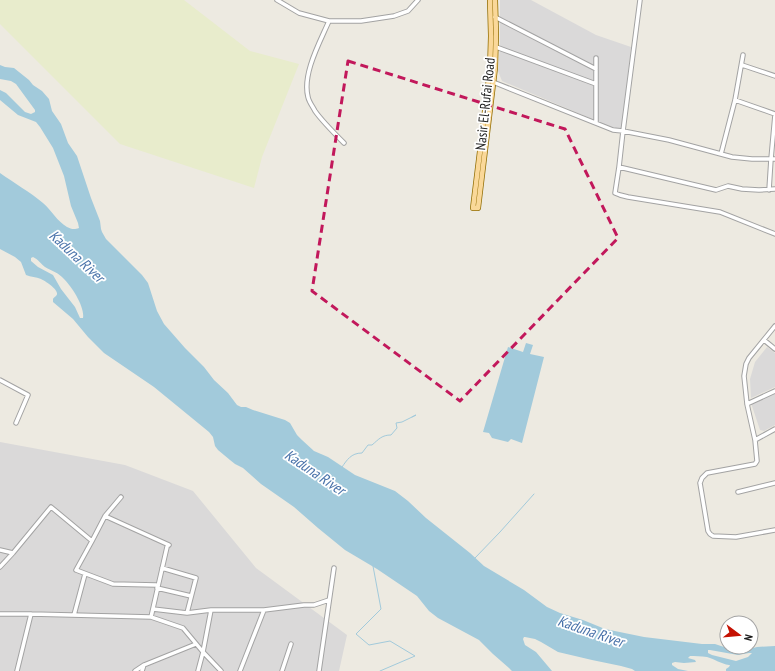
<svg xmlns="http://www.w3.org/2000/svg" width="775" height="671" font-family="'PT Sans Narrow',sans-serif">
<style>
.residential{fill:#dad9d9}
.farmland{fill:#e8eccc}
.water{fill:#a2cadb;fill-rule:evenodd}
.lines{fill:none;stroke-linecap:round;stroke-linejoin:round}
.stream{stroke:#a2cadb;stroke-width:1}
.minor-casing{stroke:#a3a3a3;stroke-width:5.5}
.major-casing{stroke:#926d02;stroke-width:6}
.minor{stroke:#fff;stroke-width:3.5}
.major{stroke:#fad899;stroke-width:4.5}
.marked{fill:none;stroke:#c2185b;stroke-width:3;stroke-dasharray:8 5;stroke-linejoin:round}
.labels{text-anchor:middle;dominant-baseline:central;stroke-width:3.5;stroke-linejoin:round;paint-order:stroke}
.street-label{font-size:14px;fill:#1c1c1c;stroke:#fff}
.water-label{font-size:15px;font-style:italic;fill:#4a73aa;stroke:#fff}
</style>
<rect width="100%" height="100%" fill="#edeae1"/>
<path class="residential" d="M500 0H531L596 35 631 47 622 130 611 127 502 81 498 71 500 46Z
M767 347 775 353V387L751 398 750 379 755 362Z
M775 393V425L764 431 760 430 751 403Z
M0 442 125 465 193 491 256 568 347 635 339 671H0Z"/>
<path class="farmland" d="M0 0H184L250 51 299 64 262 157 254 188 120 144 0 24Z"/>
<path class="water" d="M0 65 5 67 14 68 29 80 33 85 42 91 49 99 52 111 61 124 68 143 77 156 91 198 100 221 101 229 102 232 106 239 142 275 148 283 157 311 164 324 185 348 204 367 214 380 228 393 237 405 241 407H246L253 410 285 420 290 423 297 435 302 440 314 451 328 457 355 475 395 491 408 501 426 518 470 553 484 566 524 590 547 607 560 613 583 620 605 629 644 637 702 644H715L727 648 741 651 757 647 775 646V671H726V669L729 667 730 665H729C721 664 715 659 707 657 701 656 695 656 690 656L688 658 695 660 696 662 684 663 675 662 672 663V665L678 669 688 671H635L632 669 621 666 592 660 558 652 541 642 535 639 525 637H524L523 639 525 645 536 652 552 671H512L509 668 493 654 479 640 438 618 429 611 417 596 377 569 345 550 318 528 294 507 261 484 243 468 235 464 230 460 218 450 215 446 213 437 209 432 154 387 104 353 88 337 73 319 53 302V299C54 297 57 296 57 294 58 289 45 281 41 279 36 277 31 277 26 275L21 262 15 257 0 249V173C14 183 30 192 43 203 52 211 57 221 67 227 71 229 74 230 79 228L78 223 71 206 64 176 53 148 40 127 36 122 18 115 0 100V90L6 93 25 112 31 114 35 112V110L16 84 11 81 0 79ZM33 257C38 259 41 264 45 267 52 271 59 273 64 279 72 287 85 307 83 318H80L75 307 61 289 53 275 38 267 31 261V258ZM708 650H710L738 655 749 653H752L748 657 736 661 712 655 708 653Z
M526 343 533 345 530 354 544 357 522 443 511 439 508 442 492 438 489 433 483 432 508 347 523 352Z"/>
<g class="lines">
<path class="stream" d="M342 467C347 460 351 453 362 453L368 445H372C379 439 382 435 391 435L397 428 396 423 402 422 416 415 412 417
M475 558 500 532 534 494
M373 566 381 609 356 634 369 645 390 641 415 656 380 671"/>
<g class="minor-casing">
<path id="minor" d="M277 0 299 13 329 21H361L394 16 408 11 418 0
M640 0 623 131 669 140 732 157 752 159H775
M495 17 596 69
M329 21C320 42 302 74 308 97 309 102 313 107 315 111 322 121 335 134 344 143
M496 47 596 84
M742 65 775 76
M493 82 613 130 623 131 619 167 615 193 620 195 628 197 720 212 775 234
M735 100 775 114
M596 122V58
M721 154 735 100 743 55
M619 167 716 190 728 186 742 189 759 190 775 189
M769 190 771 159 775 115
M775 326 749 358 746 364 744 376 747 404 755 440 757 461 755 464 707 473 702 478 700 483 708 531 710 534 713 536 736 537 775 530
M764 340 775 349
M0 380 28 395 16 423
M747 404 775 391
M755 440 775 429
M738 492 775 483
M105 516 169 545
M92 541 76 570 113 584 156 585
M0 550 13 553 51 507 92 541 105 516 121 497
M0 567 13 553
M162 568 196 578 187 613
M157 588 191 596
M153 609 187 613 211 610H264L304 605H314L329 600
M0 614H31L151 617 183 628 203 652 221 671
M74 615 85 574
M151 617 167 547
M17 671 31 614
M135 671 144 665 196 644
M142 671 144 665
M198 671 203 652 211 610
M240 671 264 610
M282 671 291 644
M319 671 334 568"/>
</g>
<g class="major-casing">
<path id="major" d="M490 0 491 36 490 70 473 208H478L495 68 496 34 495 0"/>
</g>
<use href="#minor" class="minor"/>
<use href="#major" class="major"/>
</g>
<path class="marked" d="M348 61 565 129 618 238 460 401 312 291Z"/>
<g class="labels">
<g class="street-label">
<text transform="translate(485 104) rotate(-84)">Nasir El-Rufai Road</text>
</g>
<g class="water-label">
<text transform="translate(77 256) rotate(43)">Kaduna River</text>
<text transform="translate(315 472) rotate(34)">Kaduna River</text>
<text transform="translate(591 631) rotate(19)">Kaduna River</text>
</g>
</g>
<g transform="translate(739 635) rotate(106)"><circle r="19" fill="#ffffff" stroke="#a4a4a4"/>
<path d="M0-3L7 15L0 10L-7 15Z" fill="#c51102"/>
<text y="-6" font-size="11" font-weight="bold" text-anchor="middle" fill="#1c1c1c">N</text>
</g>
</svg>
